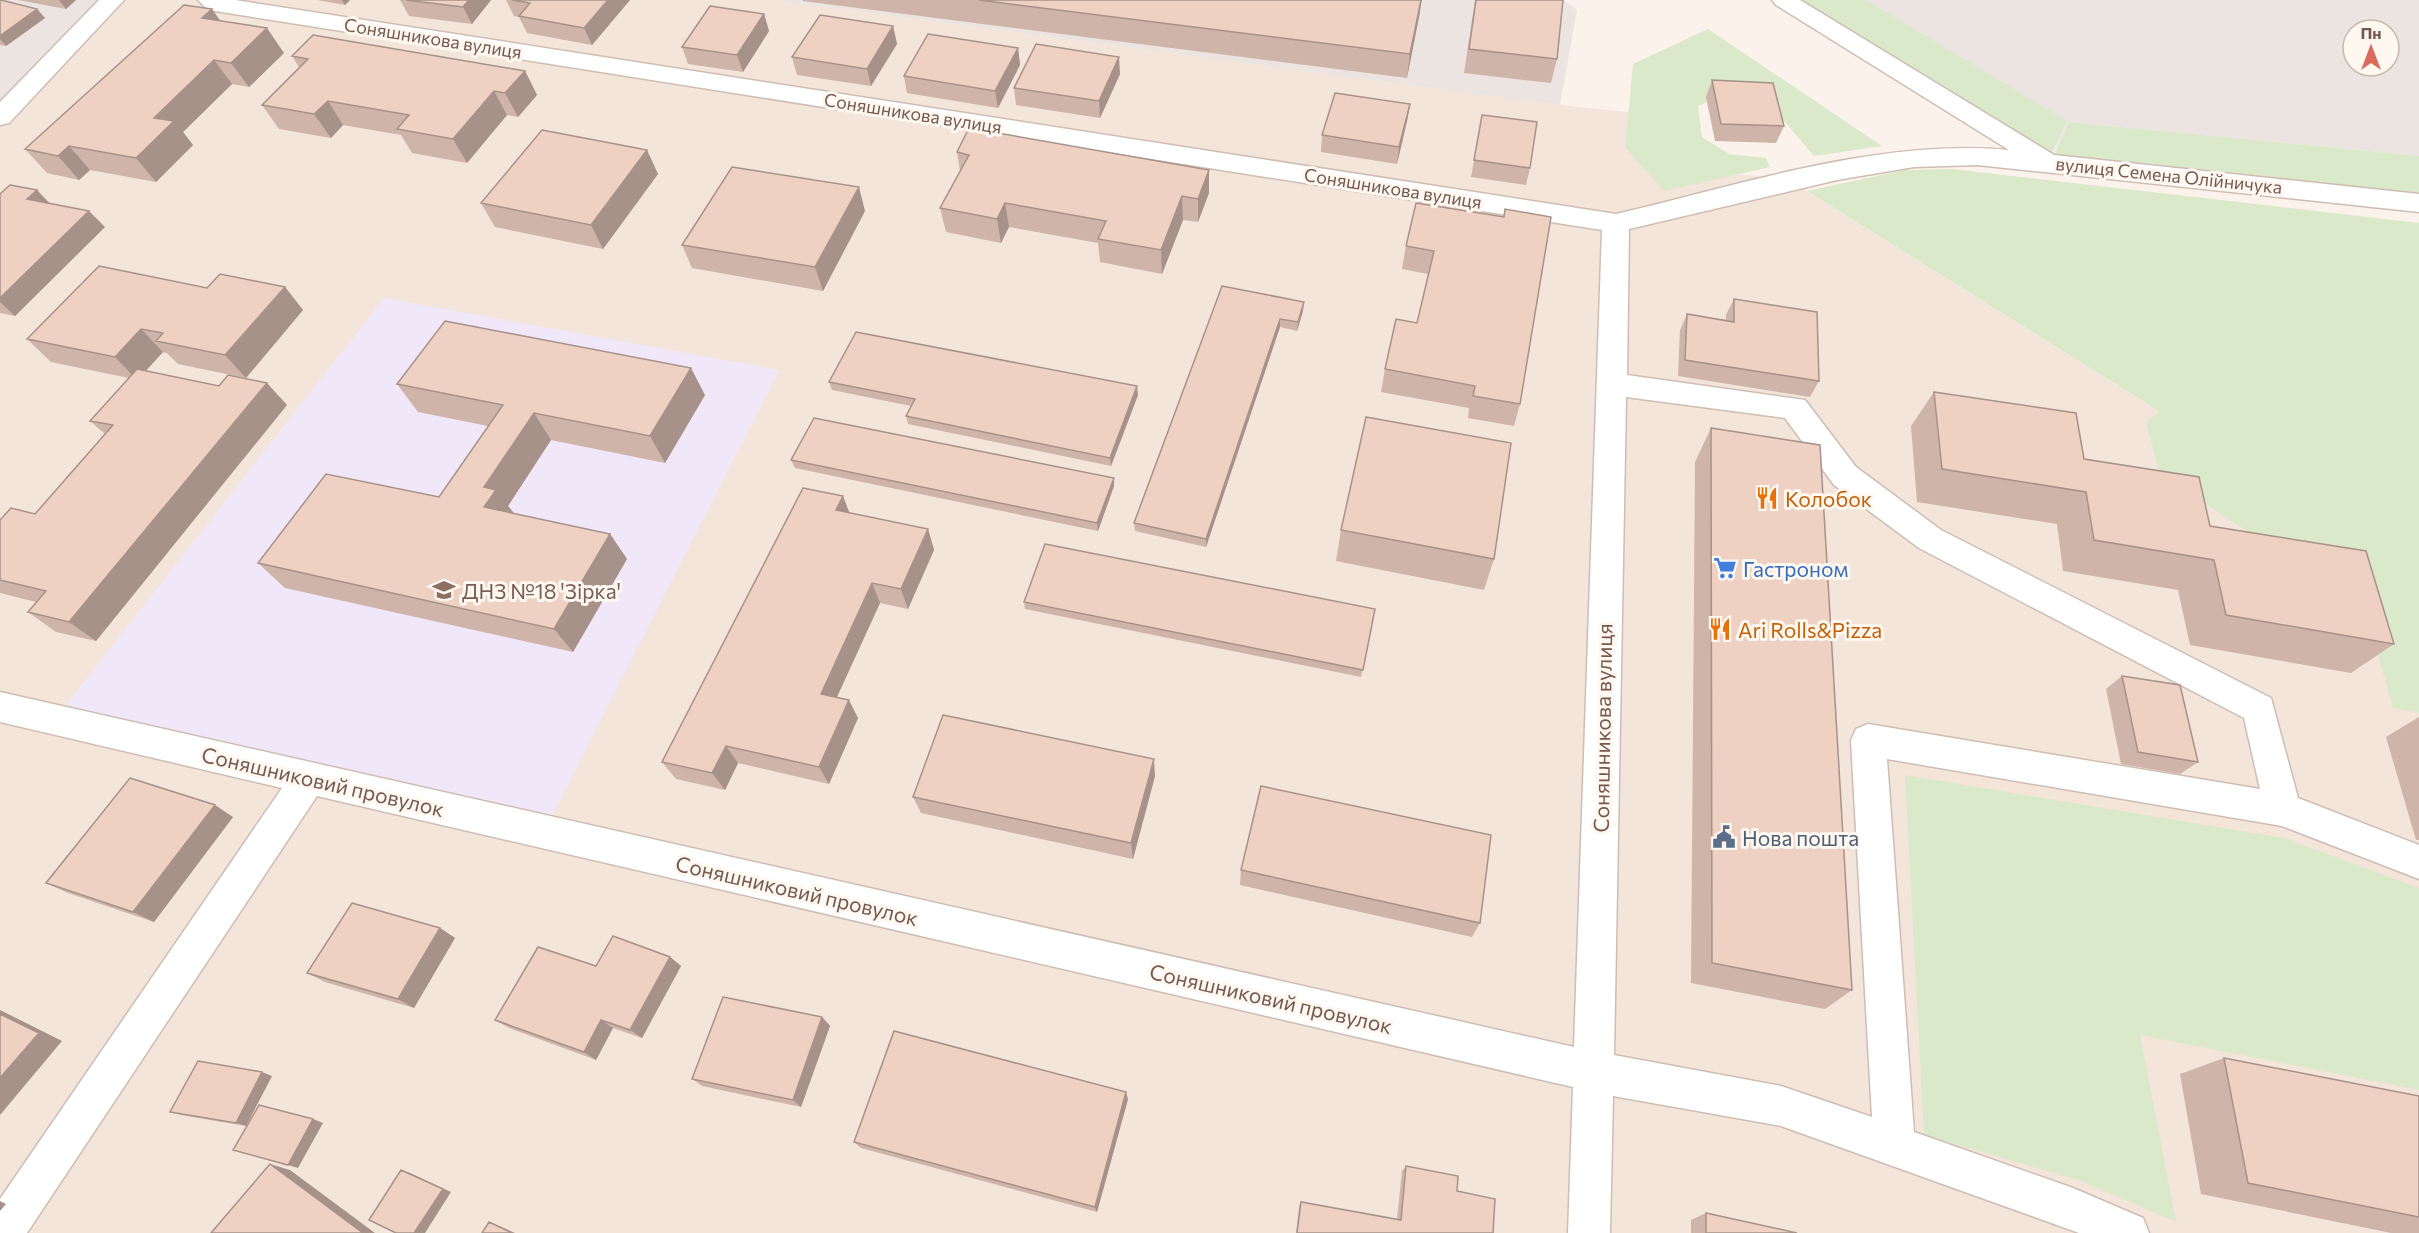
<svg xmlns="http://www.w3.org/2000/svg" width="2419" height="1233" font-family="Commissioner,sans-serif">
<style>
.residential{fill:#f3e5da}
.industrial{fill:#ebe4e0;fill-rule:evenodd}
.education{fill:#f0e7f8}
.green{fill:#d9e9ca}
.lines{fill:none;stroke-linecap:round;stroke-linejoin:round}
.minor-casing{stroke:#cfbdb3;stroke-width:3}
.minor{fill:#fff;fill-rule:evenodd}
.wall{fill:#ceb4a9}
.shaded-wall{fill:#a79289}
.building{fill:#efd1c4;stroke:#a79289;stroke-width:1.5}
.labels{text-anchor:middle;dominant-baseline:central;stroke-width:6;stroke-linejoin:round;paint-order:stroke}
.far-street-label{font-size:18px;fill:#75594f;stroke:#fef8f1}
.food-label{font-size:21px;fill:#c56008;stroke:#fef8f1;text-anchor:start}
.shop-label{font-size:21px;fill:#366cbe;stroke:#fef8f1;text-anchor:start}
.education-label{font-size:21px;fill:#785e54;stroke:#fef8f1;text-anchor:start}
.street-label{font-size:21px;fill:#75594f;stroke:#fef8f1}
.service-label{font-size:21px;fill:#4e5e75;stroke:#fef8f1;text-anchor:start}
</style>
<rect width="100%" height="100%" fill="#fbf3eb"/>
<path class="residential" d="M112 0H774L1560 105 1675 117 1673 168 1787 179 2419 574V1233H0V117Z"/>
<path class="industrial" d="M0 0H112L0 117Z
M774 0H1563L1577 10 1560 105Z
M1784 0H2419V156L2069 122 2048 163ZM2353 30H2389V66H2353Z"/>
<path class="education" d="M384 298 779 370 544 832 55 719Z"/>
<path class="green" d="M1786 0H1866L2067 121 2047 160Z
M1708 29 1882 146 1814 156 1764 97 1725 94 1698 106 1702 137 1729 154 1766 158 1770 167 1664 191 1625 147 1633 64Z
M2069 122 2419 156V199L2051 160Z
M1952 169 2419 223V713L2393 708 2358 582 2256 537 2160 474 2146 422 2160 412 1807 191 1905 170Z
M1905 775 2284 838 2419 888V1090L2140 1035 2176 1222 2081 1181 1924 1135Z"/>
<g class="lines">
<g class="minor-casing">
<path id="minor" d="M99 0H124L9 123 0 125V102Z
M198 0H235L1616 214C1740 185 1881 138 2009 150L1776 5 1772 0H1800L2054 155 2419 194V212L1977 165 1914 167 1837 180 1629 229 1627 375 1805 400 1856 467 1941 530 2271 698 2298 798 2419 845V879L2282 826 1887 759 1914 1132 2073 1188 2143 1218 2149 1233H2079L1781 1126 1613 1096 1610 1233H1568L1573 1087 317 796 27 1233H0V1199L282 788 0 722V692L1574 1047 1602 230 215 11 207 9ZM1626 397 1785 418 1834 485 1919 548 2244 718 2260 789 1868 724 1856 729 1851 740 1872 1117 1781 1086 1614 1055Z"/>
</g>
<use href="#minor" class="minor"/>
</g>
<path class="wall" d="M0 0 45 18 6 46 0 45Z
M18 0H76L66 9Z
M317 0H350L345 5Z
M400 0H491L472 24 409 16Z
M506 0H630L592 45 527 33 519 17 514 16Z
M803 0H1422L1407 78 803 1Z
M1475 0H1563L1557 59 1551 83 1464 73Z
M212 9 220 21 284 53 249 87 232 84 183 132 193 145 156 182 90 170 79 180 47 173 25 149Z
M764 14 769 31 743 72 688 64 682 47Z
M893 26 897 44 871 86 797 75 792 57Z
M1018 48 1020 65 998 108 907 93 904 76Z
M292 56 525 71 537 95 518 117 507 115 467 163 412 153 401 135 343 125 331 138 279 129 262 105 299 67Z
M1120 74 1100 118 1016 105 1014 88Z
M1712 80 1784 126 1776 143 1715 141 1706 97Z
M1410 104 1407 121 1397 164 1321 152 1322 135Z
M1482 115 1530 168 1526 185 1471 177Z
M957 152 1209 170V193L1198 222 1183 220 1162 274 1100 262 1098 243 1009 227 1001 243 946 232 940 208 960 171Z
M658 174 603 249 495 227 481 203Z
M37 190 49 203 105 227 15 316 0 313V194Z
M1505 209 1520 404 1514 426 1468 418 1469 408 1381 392 1385 369 1417 323 1428 274 1402 269 1406 246 1503 217Z
M865 211 823 291 692 268 682 245Z
M1222 286 1303 311 1297 331 1280 327 1206 547 1135 531 1134 523Z
M285 287 303 310 246 378 178 364 167 353 163 352 146 371 287 405 96 641 56 632 28 612 36 602 0 593V520L35 514 105 434 90 421 129 378 51 362 27 339 207 288Z
M1734 299 1819 381 1810 397 1678 376 1680 330 1687 314 1726 320V315Z
M829 382 1138 395 1111 466 908 424 906 416 911 406 832 390Z
M397 384 705 395 665 463 551 440 508 506 514 513 610 534 627 559 573 652 285 588 258 563 439 497 488 426 418 412Z
M1934 392 2084 459 2210 526 2394 644 2351 673 2190 645 2178 590 2063 571 2057 524 1917 502 1911 426Z
M1711 428 1852 990 1825 1009 1691 983 1695 462Z
M791 460 1114 478V486L1098 531 795 468Z
M843 496 849 513 928 529 934 550 908 609 880 603 837 697 858 718 829 784 738 763 725 790 676 779 662 762Z
M1341 530 1494 559 1484 590 1336 561Z
M1024 602 1375 609 1361 677 1025 609Z
M2122 676 2198 762 2180 774 2121 764 2106 689Z
M2419 717V840H2416L2386 737Z
M1155 776 1133 859 921 813 913 797Z
M233 817 154 922 68 893 46 883Z
M1241 870 1480 923 1472 937 1240 885Z
M440 928 455 938 414 1008 325 982 307 973Z
M670 957 681 966 642 1038 613 1028 596 1060 509 1028 495 1020 596 966Z
M822 1017 830 1026 801 1107 702 1086 692 1079Z
M2224 1058 2419 1096V1233H2391L2201 1194 2180 1074Z
M272 1076 246 1126 181 1115 170 1112Z
M1128 1099 1097 1212 861 1148 854 1142Z
M1406 1166 1457 1191 1493 1233H1296L1299 1207 1301 1202 1397 1219 1402 1171Z
M1706 1213 1797 1233H1691V1220Z"/>
<path class="shaded-wall" d="M59 0H76L66 9Z
M342 0H350L345 5Z
M469 0H491L472 24 463 7Z
M608 0H630L592 45 584 28Z
M1421 0 1420 12 1407 78 1410 54Z
M37 9 45 18 6 46 0 39V36Z
M212 9 229 33 202 18Z
M764 14 769 31 743 72 737 55Z
M893 26 897 44 871 86 867 69Z
M267 28 284 53 249 87 231 63Z
M1018 48 1020 65 998 108 995 91Z
M1119 57 1120 74 1100 118 1099 101Z
M214 60 232 84 183 132 193 145 156 182 136 158 154 118Z
M525 71 537 95 518 117 505 93Z
M494 91 507 115 467 163 453 139Z
M328 101 343 125 331 138 314 114Z
M1410 104 1407 121 1397 164 1399 147Z
M69 146 90 170 79 180 58 156Z
M647 150 658 174 603 249 591 225Z
M1209 170V193L1198 222V199Z
M859 187 865 211 823 291 815 267Z
M37 190 53 207 27 199Z
M1182 196 1183 220 1162 274 1161 250Z
M1005 203 1009 227 1001 243 997 219Z
M89 211 105 227 15 316 0 302V298Z
M285 287 303 310 246 378 225 355Z
M1304 302 1303 311 1297 331 1298 322Z
M1280 319V327L1206 547V539Z
M141 329 163 352 137 380 115 357Z
M691 368 705 395 665 463 650 436Z
M267 383 287 405 96 641 69 622Z
M1137 386 1138 395 1111 466 1110 458Z
M534 413 551 440 508 506 516 516 484 507V487Z
M1114 478V486L1098 531 1097 523Z
M843 496 851 517 836 510Z
M928 529 934 550 908 609 901 589Z
M610 534 627 559 573 652 554 629Z
M872 583 880 603 830 712 821 694Z
M849 700 858 718 829 784 819 767Z
M726 746 738 763 725 790 712 773Z
M1154 759 1155 776 1133 859 1131 843Z
M215 805 233 817 154 922 133 912Z
M440 928 455 938 414 1008 398 999Z
M670 957 681 966 642 1038 630 1030Z
M0 1010 62 1041 0 1115Z
M822 1017 830 1026 801 1107 793 1100Z
M601 1020 613 1028 596 1060 584 1052Z
M262 1072 272 1076 246 1126 236 1123Z
M1126 1092 1128 1099 1097 1212 1095 1207Z
M313 1119 323 1123 298 1168 288 1165Z
M270 1164 290 1170 375 1233H363Z
M401 1170 410 1173 451 1192 425 1233H414Z
M0 1201 6 1204 0 1211Z
M489 1222 497 1225 515 1233H512Z"/>
<path class="building" d="M0 0H1L37 9 0 36Z
M406 0H469L463 7Z
M512 0H608L584 28 519 16 530 3Z
M979 0H1421L1410 54Z
M1476 0H1563L1557 59 1469 49Z
M184 5 212 9 202 18 267 28 231 63 214 60 154 118 174 121 136 158 69 146 58 156 25 149Z
M710 6 764 14 737 55 682 47Z
M820 15 893 26 867 69 792 57Z
M928 34 1018 48 995 91 904 76Z
M313 35 525 71 505 93 494 91 453 139 397 129 409 115 328 101 314 114 262 105 308 59 292 56Z
M1036 44 1119 57 1099 101 1014 88Z
M1712 80 1773 83 1784 126 1721 124Z
M1335 93 1410 104 1399 147 1322 135Z
M1482 115 1537 122 1530 168 1474 160Z
M969 128 1209 170 1198 199 1182 196 1161 250 1098 239 1106 221 1005 203 997 219 940 208 969 155 957 152Z
M542 130 647 150 591 225 481 203Z
M732 167 859 187 815 267 682 245Z
M10 185 37 190 27 199 89 211 0 298V194Z
M1416 203 1504 217 1505 209 1551 217 1520 404 1473 396 1475 386 1385 369 1396 319 1417 323 1434 251 1406 246Z
M99 266 207 288 220 274 285 287 225 355 156 341 163 333 141 329 115 357 27 339Z
M1222 286 1304 302 1298 322 1280 319 1206 539 1134 523Z
M1734 299 1817 312 1819 381 1685 360 1687 314 1734 322Z
M445 321 691 368 650 436 534 413 484 487 496 490 484 507 610 534 554 629 258 563 326 474 439 497 503 405 397 384Z
M856 332 1137 386 1110 458 906 416 915 399 829 382Z
M137 369 219 386 228 375 267 383 69 622 28 612 46 591 0 580V520L11 508 35 514 113 425 90 421Z
M1934 392 2076 413 2084 459 2199 477 2210 526 2366 551 2394 644 2226 615 2214 560 2094 540 2086 492 1942 469Z
M1366 417 1511 443 1494 559 1341 530Z
M814 418 1114 478 1097 523 791 460Z
M1711 428 1820 445 1852 990 1712 963Z
M803 488 843 496 836 510 928 529 901 589 872 583 821 694 849 700 819 767 726 746 712 773 662 762Z
M1045 544 1375 609 1363 670 1024 602Z
M2122 676 2180 685 2198 762 2138 752Z
M943 715 1154 759 1131 843 913 797Z
M130 778 215 805 133 912 46 883Z
M1261 786 1491 835 1480 923 1241 870Z
M352 903 440 928 398 999 307 973Z
M613 936 670 957 630 1030 601 1020 584 1052 495 1020 538 947 596 966Z
M723 997 822 1017 793 1100 692 1079Z
M0 1014 39 1033 0 1078Z
M894 1031 1126 1092 1095 1207 854 1142Z
M2224 1058 2419 1096V1217L2248 1183Z
M198 1061 262 1072 236 1123 170 1112Z
M259 1105 313 1119 288 1165 233 1150Z
M270 1164 363 1233H211Z
M1406 1166 1458 1176 1457 1191 1495 1199 1493 1233H1297L1301 1202 1401 1220Z
M401 1170 443 1189 414 1233H396L369 1220Z
M1706 1213 1797 1233H1706Z
M489 1222 512 1233H482Z"/>
<defs>
<g id="restaurant-bare" transform="scale(1.8)"><path d="M-5-6h1v4h1v-4h1v4h1v-4h1v5L-1.5 .5V6h-2V.5L-5-1ZM5-6V6H3V1.5H1.5Q1.5-4 5-6Z" fill="#e8710a" stroke="#fef8f1" stroke-width="2.5" paint-order="stroke"/></g>
<g id="supermarket-bare" transform="scale(1.8)"><path d="M-6-5.5h2.5l.6 2H6L4.5 2H-2.5L-4.4-4H-6ZM-1.5 3.2a1.3 1.3 0 1 0 .1 0ZM3 3.2a1.3 1.3 0 1 0 .1 0Z" fill="#3f7fe0" stroke="#fef8f1" stroke-width="2.5" paint-order="stroke"/></g>
<g id="school-bare" transform="scale(1.8)"><path d="M0-5L7-2L0 1L-7-2ZM-4 1L0 2.5L4 1V4Q0 6-4 4Z" fill="#8d6e63" stroke="#fef8f1" stroke-width="2.5" paint-order="stroke"/></g>
<g id="civic-bare" transform="scale(1.8)"><path d="M-.6-6.5H3V-4.5H.6V-3L4-1V1h2V6H-6V1h2V-1L-.6-3ZM-1.2 2.5V6h2.4V2.5Z" fill="#5c6f8a" stroke="#fef8f1" stroke-width="2.5" paint-order="stroke"/></g>
</defs>
<g fill-rule="evenodd">
<use href="#restaurant-bare" x="1767" y="498"/>
<use href="#supermarket-bare" x="1725" y="568"/>
<use href="#school-bare" x="444" y="590"/>
<use href="#restaurant-bare" x="1720" y="629"/>
<use href="#civic-bare" x="1724" y="837"/>
</g>
<g class="labels">
<g class="far-street-label">
<text transform="translate(433 38) rotate(9)">Соняшникова вулиця</text>
<text transform="translate(913 113) rotate(9)">Соняшникова вулиця</text>
<text transform="translate(2169 175) rotate(6)">вулиця Семена Олійничука</text>
<text transform="translate(1393 188) rotate(9)">Соняшникова вулиця</text>
</g>
<g class="food-label">
<text x="1785" y="498">Колобок</text>
<text x="1738" y="629">Ari Rolls&amp;Pizza</text>
</g>
<g class="shop-label">
<text x="1743" y="568">Гастроном</text>
</g>
<g class="education-label">
<text x="462" y="590">ДНЗ №18 'Зірка'</text>
</g>
<g class="street-label">
<text transform="translate(1602 728) rotate(-89)">Соняшникова вулиця</text>
<text transform="translate(323 781) rotate(13)">Соняшниковий провулок</text>
<text transform="translate(797 890) rotate(13)">Соняшниковий провулок</text>
<text transform="translate(1271 998) rotate(13)">Соняшниковий провулок</text>
</g>
<g class="service-label">
<text x="1742" y="837">Нова пошта</text>
</g>
</g>
<g transform="translate(2371 48)"><circle r="28" fill="#fef8f1" stroke="#c7b8b0" stroke-width="1.5"/>
<path d="M0-4.5L10 22L0 15L-10 22Z" fill="#db6b5a"/>
<text y="-9" font-size="16" font-weight="bold" text-anchor="middle" fill="#75594f">Пн</text>
</g>
</svg>
